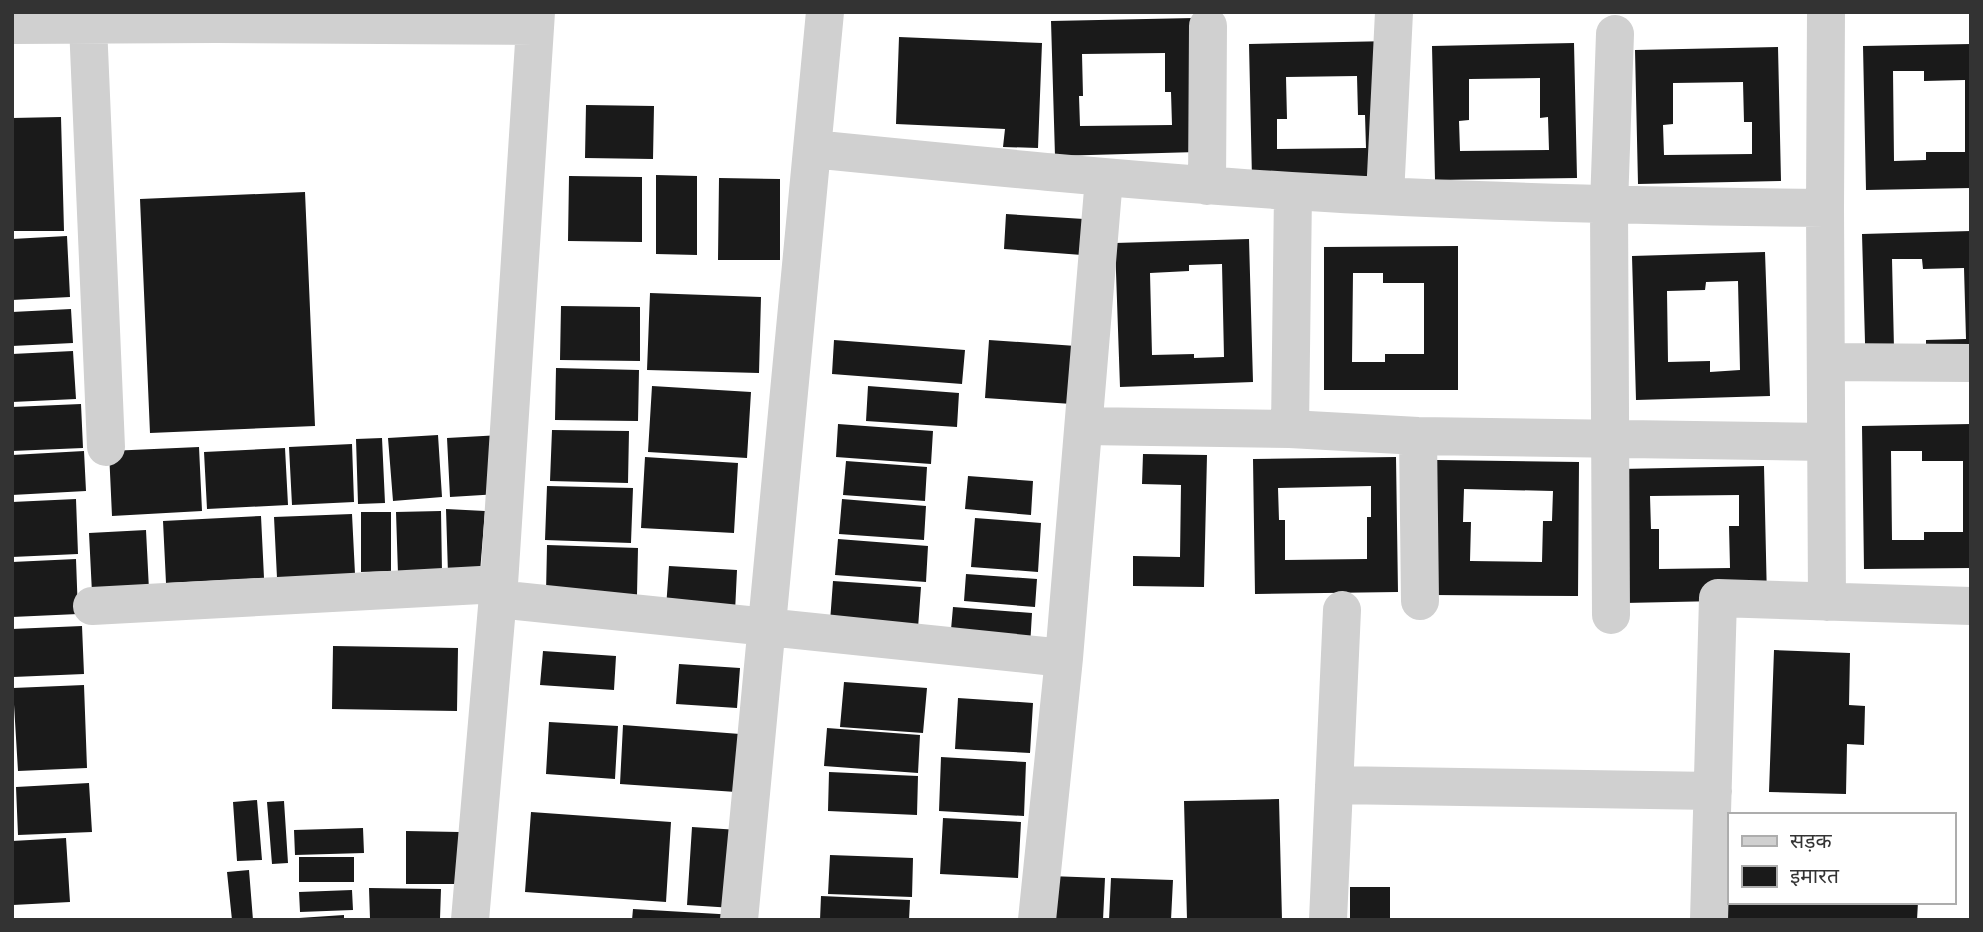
<svg xmlns="http://www.w3.org/2000/svg" width="1983" height="932" font-family="Commissioner,'Noto Sans Devanagari',sans-serif">
<style>
.building{fill:#1a1a1a;fill-rule:evenodd}
.lines{fill:none;stroke-linecap:round;stroke-linejoin:round}
.minor{stroke:#d0d0d0;stroke-width:38}
</style>
<rect width="100%" height="100%" fill="#fff"/>
<path class="building" d="M1194 18 1197 152 1055 156 1051 21ZM1165 53V92H1171L1172 125 1080 126 1079 96H1083L1082 54Z
M899 37 1042 43 1038 148 1003 147 1005 129 896 124Z
M1392 41 1395 176 1252 179 1249 44ZM1357 76 1358 115H1365L1366 148 1277 149V119H1287L1286 77Z
M1574 43 1577 178 1435 180 1432 46ZM1540 78V118L1548 117 1549 150 1460 151 1459 121 1469 120V79Z
M1971 44V188L1866 190 1863 46ZM1893 71H1924V81L1965 80V152H1926V160L1894 161Z
M1778 47 1781 181 1638 184 1635 50ZM1743 82 1744 122H1752V154L1664 155 1663 125 1673 124V83Z
M586 105 654 106 653 159 585 158Z
M61 117 64 231H12V118Z
M656 175 697 176V255L656 254Z
M569 176 642 177V242L568 241Z
M719 178 780 179V260H718Z
M305 192 315 426 150 433 140 199Z
M1006 214 1084 219 1082 255 1004 249Z
M1971 231V375L1866 378 1862 234ZM1892 259H1922L1923 269 1964 268 1966 339 1926 340V348L1894 349Z
M67 236 70 297 12 300V239Z
M1249 239 1253 382 1120 387 1115 243ZM1222 264 1224 357 1194 358V354L1152 355 1150 273 1189 271V265Z
M1458 246V390H1324V247ZM1353 273H1383V283H1424V354H1385V362H1352Z
M1765 252 1770 396 1636 400 1632 256ZM1738 281 1740 370 1710 372V361L1668 362 1667 291 1705 290 1706 282Z
M650 293 761 297 759 373 647 370Z
M561 306 640 307V361L560 360Z
M71 309 73 343 12 346V312Z
M834 340 965 350 962 384 832 374Z
M989 340 1076 346 1072 404 985 398Z
M73 351 76 399 12 402V354Z
M556 368 639 370 638 421 555 420Z
M652 386 751 392 747 458 648 452Z
M868 386 959 393 957 427 866 421Z
M81 404 83 448 12 451V407Z
M838 424 933 431 931 464 836 457Z
M1971 424V568L1864 569 1862 426ZM1891 451H1922V461H1963V532H1924V540H1892Z
M552 430 629 431 628 483 550 481Z
M438 435 442 497 393 501 388 438Z
M501 435 499 494 450 497 447 438Z
M382 438 385 503 358 504 356 439Z
M352 444 354 502 292 505 289 447Z
M199 447 202 511 112 516 109 451Z
M285 448 288 505 207 509 204 452Z
M84 451 86 491 12 495V455Z
M1143 454 1207 455 1204 587 1133 586V556L1180 557 1181 485 1142 484Z
M645 457 738 463 734 533 641 528Z
M1396 457 1398 592 1255 594 1253 459ZM1371 486V517H1367V559L1285 560V520H1279L1278 488Z
M1437 460 1579 462 1578 596 1434 595ZM1464 489 1553 491 1552 521H1543L1542 562 1470 561 1471 522H1463Z
M846 461 927 467 925 501 843 495Z
M1764 466 1767 600 1624 603 1621 469ZM1739 495V526H1729L1730 568 1659 569V529H1651L1650 496Z
M968 476 1033 481 1031 515 965 509Z
M547 486 633 488 631 543 545 540Z
M76 499 78 554 12 557V502Z
M842 499 926 506 924 540 839 534Z
M446 509 485 511 480 572 448 574Z
M441 511 442 573 398 574 396 512Z
M361 512H391V571L361 572Z
M352 514 355 574 277 578 274 517Z
M261 516 264 578 166 583 163 521Z
M975 518 1041 523 1038 572 971 567Z
M146 530 149 590 92 593 89 533Z
M838 539 928 546 926 582 835 575Z
M547 545 638 548 637 595 546 593Z
M76 559 78 614 12 617V562Z
M669 566 737 570 735 612 666 608Z
M966 574 1037 579 1035 607 964 601Z
M833 581 921 587 918 628 830 622Z
M953 607 1032 613 1030 647 950 641Z
M82 626 84 674 13 677 12 629Z
M333 646 458 648 457 711 332 709Z
M1774 650 1850 653 1849 705 1865 706 1864 745 1847 744 1846 794 1769 792Z
M543 651 616 656 614 690 540 685Z
M679 664 740 668 737 708 676 704Z
M844 682 927 688 923 733 840 727Z
M84 685 87 768 18 771 13 688Z
M958 698 1033 703 1030 753 955 749Z
M549 722 618 726 615 779 546 774Z
M623 725 740 734 736 792 620 784Z
M827 728 920 735 918 773 824 766Z
M941 757 1026 762 1024 816 939 811Z
M829 772 918 776 917 815 828 811Z
M89 783 92 832 18 835 16 787Z
M1279 799 1282 920H1187L1184 801Z
M257 800 262 860 237 861 233 802Z
M284 801 288 863 272 864 267 802Z
M531 812 671 822 666 902 525 892Z
M943 818 1021 822 1018 878 940 874Z
M692 827 739 830 733 908 687 905Z
M363 828 364 853 295 855 294 830Z
M406 831 459 832V884H406Z
M66 838 70 902 13 905 12 841Z
M830 855 913 858 912 897 828 894Z
M299 857H354V882H299Z
M1729 864V902H1918L1917 920H1722Z
M249 870 253 920H232L227 872Z
M1049 876 1105 878 1103 920H1047Z
M1111 878 1173 880 1171 920H1109Z
M1350 887H1390V920H1350Z
M369 888 441 889 440 919H370Z
M352 890 353 910 300 912 299 892Z
M821 896 910 900 909 920H820Z
M633 909 736 915V920H632Z
M344 915V920H300L299 918Z"/>
<g class="lines">
<path class="minor" d="M1826 12 1825 208 1827 602
M12 25 216 24 534 26
M88 25 106 447
M812 149C972 165 1131 181 1291 191 1469 202 1647 206 1825 208
M1207 186 1208 26
M1385 196 1394 12
M1826 362 1971 363
M1084 426 1290 429 1418 436 1826 442
M1290 429 1293 192
M1418 436 1420 601
M498 599 1064 658
M92 606 499 584
M1611 615 1609 205 1615 34
M1334 785 1713 791
M470 920 499 584 536 12
M739 920 825 12
M1037 920 1064 658 1104 178
M1328 920 1342 610
M1709 920 1718 598 1971 606"/>
</g>
<rect width="1983" height="932" fill="none" stroke="#333333" stroke-width="28"/>
<rect x="1728" y="813" width="228" height="91" fill="#ffffff" stroke="#adadad" stroke-width="2"/>
<rect x="1742" y="836" width="35" height="10" fill="#d0d0d0" stroke="#adadad" stroke-width="2"/>
<text x="1790" y="848" font-size="21" fill="#333333">सड़क</text>
<rect x="1742" y="866" width="35" height="21" fill="#1a1a1a" stroke="#adadad" stroke-width="2"/>
<text x="1790" y="883" font-size="21" fill="#333333">इमारत</text>
</svg>
